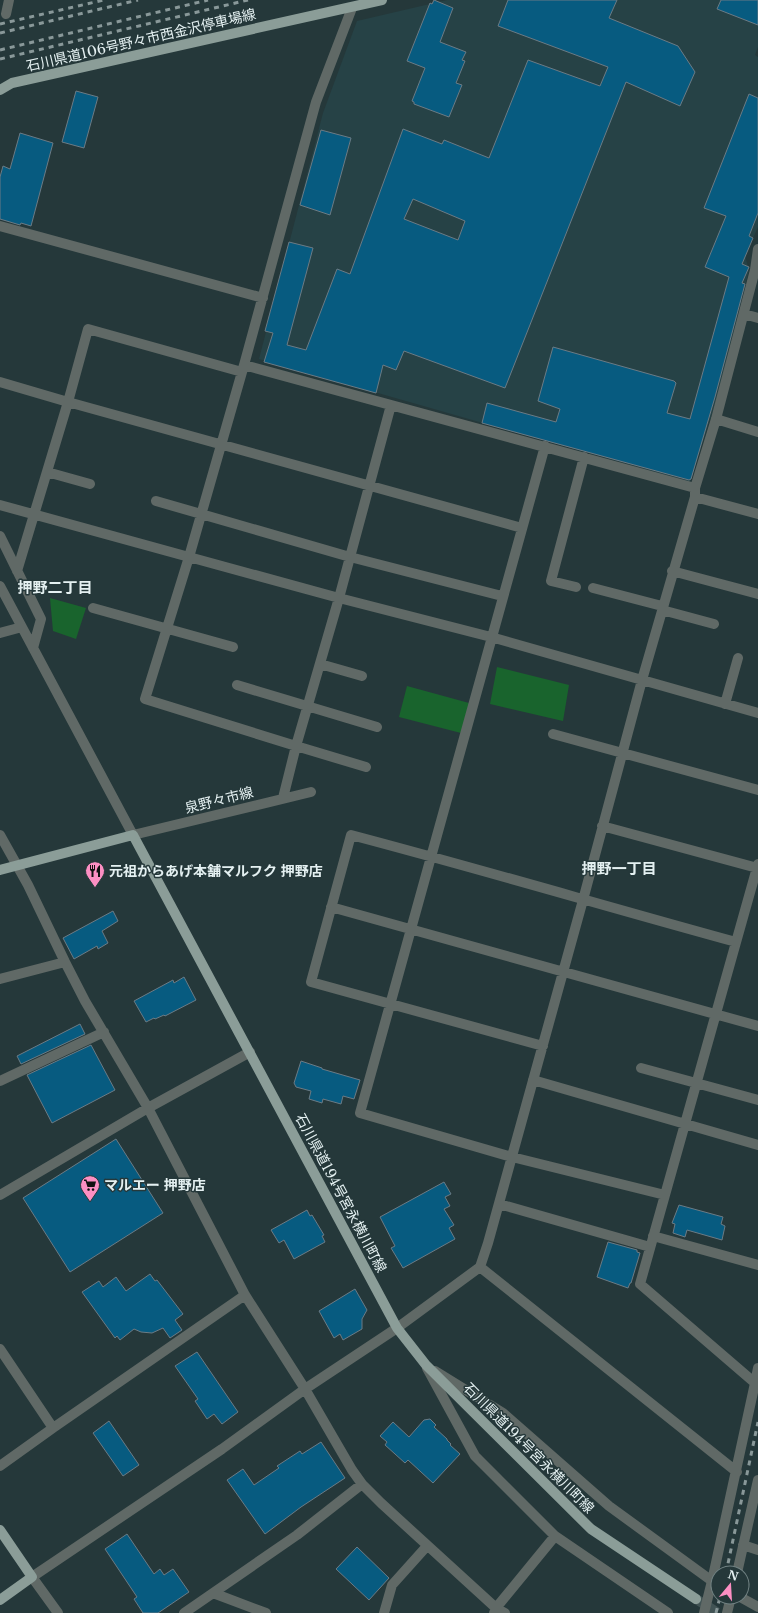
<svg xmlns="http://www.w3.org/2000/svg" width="758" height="1613" font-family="'Libre Baskerville','Noto Sans JP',serif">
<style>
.built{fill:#264246}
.green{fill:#19642d}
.building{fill:#075b80;stroke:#6b7b85;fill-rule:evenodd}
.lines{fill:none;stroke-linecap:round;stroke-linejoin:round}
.major-tunnel{stroke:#425455;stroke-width:10;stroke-dasharray:10 5;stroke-linecap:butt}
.minor{stroke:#606966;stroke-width:10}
.major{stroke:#8b9d98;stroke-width:10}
.rail{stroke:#899899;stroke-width:3;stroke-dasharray:5 5;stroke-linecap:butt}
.minor-bridge{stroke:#606966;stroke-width:10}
.labels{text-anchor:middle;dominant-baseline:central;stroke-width:3;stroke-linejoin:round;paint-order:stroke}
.street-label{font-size:14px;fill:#e4f0f1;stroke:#25383a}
.poi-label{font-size:14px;font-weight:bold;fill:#e4f0f1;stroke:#25383a;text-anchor:start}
.neighbourhood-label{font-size:15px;font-weight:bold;fill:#e4f0f1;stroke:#25383a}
</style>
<rect width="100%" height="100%" fill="#25383a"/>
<path class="built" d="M447 0H758V47L755 55 758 57V227L745 256 749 270 717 398 690 482 259 359 323 113 357 21Z"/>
<path class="green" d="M50 598 86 608 76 639 53 631Z
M497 667 569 685 563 721 490 704Z
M407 686 469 703 461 733 399 717Z"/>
<path class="building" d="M434 0 453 8 440 42 466 52 462 60 465 61 456 83 462 85 449 117 414 104V102L412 101 425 68 407 61 430 3 432 4Z
M508 0H617L609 18 678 46 695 72 680 106 626 82 505 388 404 351 396 370 383 365 376 393 264 362 273 333 265 331 289 242 313 248 287 345 306 350 337 269 350 274 403 129 442 144 444 140 489 158 528 60 600 86 608 67 498 26ZM413 199 465 221 458 240 404 219Z
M721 0H758V25L717 9Z
M76 91 98 97 84 148 62 142Z
M749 94 758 98V213L749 236 753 238 742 264 749 267 742 283 745 284 715 397 691 479 689 480 482 423 487 403 556 422 560 409 538 401 553 347 674 381 676 383 667 413 690 419 729 277 705 267 726 216 704 208Z
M321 130 351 138 330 215 300 205Z
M20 133 53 143 31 226 21 223 20 225 0 219V177L3 166 10 169Z
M113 911 118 921 102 931 108 943 98 949 97 946 74 959 63 938Z
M184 977 196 1000 165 1016 164 1015 155 1019 154 1018 146 1022 134 1001 173 980 174 983Z
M80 1024 85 1034 21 1064 17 1056Z
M91 1045 115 1090 52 1123 27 1075Z
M301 1061 322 1068V1069L360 1080 354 1099 343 1096 341 1104 323 1099 322 1103 309 1099 311 1091 296 1087 294 1083Z
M116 1139 163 1213 70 1272 23 1198Z
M444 1182 451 1194 445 1197 450 1206 444 1209 454 1225 449 1228 455 1239 403 1268 391 1248 395 1246 380 1217Z
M679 1205 723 1217 721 1224 725 1226 722 1240 687 1230 685 1237 673 1233 675 1224 672 1223Z
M307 1210 310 1216 312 1215 324 1235 322 1236 325 1242 294 1259 284 1240 279 1243 271 1230Z
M608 1242 637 1250V1252L640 1253 631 1283H630L628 1288 597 1277Z
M150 1274 155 1281 157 1280 183 1314 175 1320 182 1330 170 1338 163 1328 152 1333 141 1332 134 1329 120 1340 117 1336 115 1338 82 1292 99 1281 103 1287 116 1277 126 1291Z
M355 1289 367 1310 362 1319V1329L343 1340 340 1334 334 1338 319 1311Z
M197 1352 238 1412 222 1424 214 1414 207 1419 195 1401 198 1399 175 1366Z
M430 1419 436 1425 434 1427 447 1439V1440L451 1444 450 1445 460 1454 433 1483 408 1460 405 1463 385 1445 387 1442 380 1436 393 1422 409 1437 424 1420Z
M109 1421 139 1465 123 1476 93 1433Z
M321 1442 345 1478 301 1507 265 1534 227 1480 243 1469 254 1485 279 1468 277 1466 300 1451 302 1454Z
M127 1534 154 1574 160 1569 164 1575 173 1569 189 1592 158 1613H143L134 1599 137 1597 105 1549Z
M357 1547 389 1578 369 1600 336 1569Z"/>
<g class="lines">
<path class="major-tunnel" d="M696 1599 718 1613"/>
<path class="minor" d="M6 14 9 0
M0 226 263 298
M744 314 758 318
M244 365 316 102 352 8
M0 382 68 402 88 329 242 372
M716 419 758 432
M545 446C482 668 423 891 360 1113L512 1157 665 1195
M47 472 90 484
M695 497 758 514
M156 501 350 557 502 596
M0 505 189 557 244 365 695 488
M0 536 41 619 33 648
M17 571 68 402 522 528
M672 571 758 594
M0 586 133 835 311 792
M576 587 551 581 584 457
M593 588 662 606
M93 608 233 647
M662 610 714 624
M0 633 22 627
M320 664 362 676
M237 685 377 727
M725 704 738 658
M553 734 758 790
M366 767 296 746 339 598 491 637 758 713
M283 798 296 746 145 699 189 557 339 598 391 405
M602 826 757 868
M0 835 28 885 65 962 85 1001 148 1108 245 1295 305 1389 352 1470 362 1484 381 1503 496 1608 505 1613
M331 907 758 1026
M0 979 65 962
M543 1046 311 982 351 835C480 869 608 907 736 942
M641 1068 758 1100
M533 1080 758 1145
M0 1081 104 1032
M0 1195 148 1108 250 1052
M499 1204 650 1247
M653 1236 758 1265
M480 1267 737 1472
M0 1349 53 1428 0 1466
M427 1368 475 1456 555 1536 668 1613
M435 1371 503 1413 609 1506 712 1581 755 1383 640 1284 758 864
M755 1383 758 1368
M53 1428 245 1295
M743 1545 758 1550
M737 1573 758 1480
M213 1593 266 1613
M740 1597 758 1607
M58 1613 32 1577 222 1449 305 1389 397 1328 480 1267 488 1243 583 900 642 680 695 497V488L716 419 755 270 758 249
M184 1613 297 1535 362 1484
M384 1613 392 1585 427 1546
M494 1613 496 1608 555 1536
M727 1613 731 1597"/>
<path class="major" d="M0 90 12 83 382 0
M0 870 133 835 397 1328 426 1365 591 1529 696 1599
M0 1530 32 1577 0 1600"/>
<path class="rail" d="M0 24 104 0
M0 33 138 0
M0 50 208 0
M0 59 248 0
M726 1573 758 1422
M716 1613 720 1597"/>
<path class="minor-bridge" d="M704 1613 712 1581"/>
</g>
<defs>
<g id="restaurant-pin" transform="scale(1)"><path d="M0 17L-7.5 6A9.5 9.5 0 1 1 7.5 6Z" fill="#fc8fc3" stroke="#25383a"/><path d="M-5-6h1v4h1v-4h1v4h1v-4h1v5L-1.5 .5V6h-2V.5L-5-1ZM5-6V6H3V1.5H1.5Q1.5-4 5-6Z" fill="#111"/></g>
<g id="supermarket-pin" transform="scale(1)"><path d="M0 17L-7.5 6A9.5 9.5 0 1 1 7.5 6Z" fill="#fc8fc3" stroke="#25383a"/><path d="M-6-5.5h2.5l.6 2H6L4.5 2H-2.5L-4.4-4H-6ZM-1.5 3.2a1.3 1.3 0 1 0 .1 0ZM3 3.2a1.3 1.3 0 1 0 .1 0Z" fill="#111"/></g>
</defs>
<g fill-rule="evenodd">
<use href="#restaurant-pin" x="95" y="871"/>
<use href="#supermarket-pin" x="90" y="1185"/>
</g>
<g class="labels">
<g class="street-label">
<text transform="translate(141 40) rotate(-13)">石川県道106号野々市西金沢停車場線</text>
<text transform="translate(219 800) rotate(-14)">泉野々市線</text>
<text transform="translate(341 1193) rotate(62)">石川県道194号宮永横川町線</text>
<text transform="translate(529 1448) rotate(45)">石川県道194号宮永横川町線</text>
</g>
<g class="poi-label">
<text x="109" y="871">元祖からあげ本舗マルフク 押野店</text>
<text x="104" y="1185">マルエー 押野店</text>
</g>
<g class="neighbourhood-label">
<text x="55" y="587">押野二丁目</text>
<text x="619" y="868">押野一丁目</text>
</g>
</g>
<g transform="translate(730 1585) rotate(18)"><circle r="19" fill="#25383a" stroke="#718283"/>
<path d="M0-3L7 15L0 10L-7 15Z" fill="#fc8fc3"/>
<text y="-6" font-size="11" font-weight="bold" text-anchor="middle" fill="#e4f0f1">N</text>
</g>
</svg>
